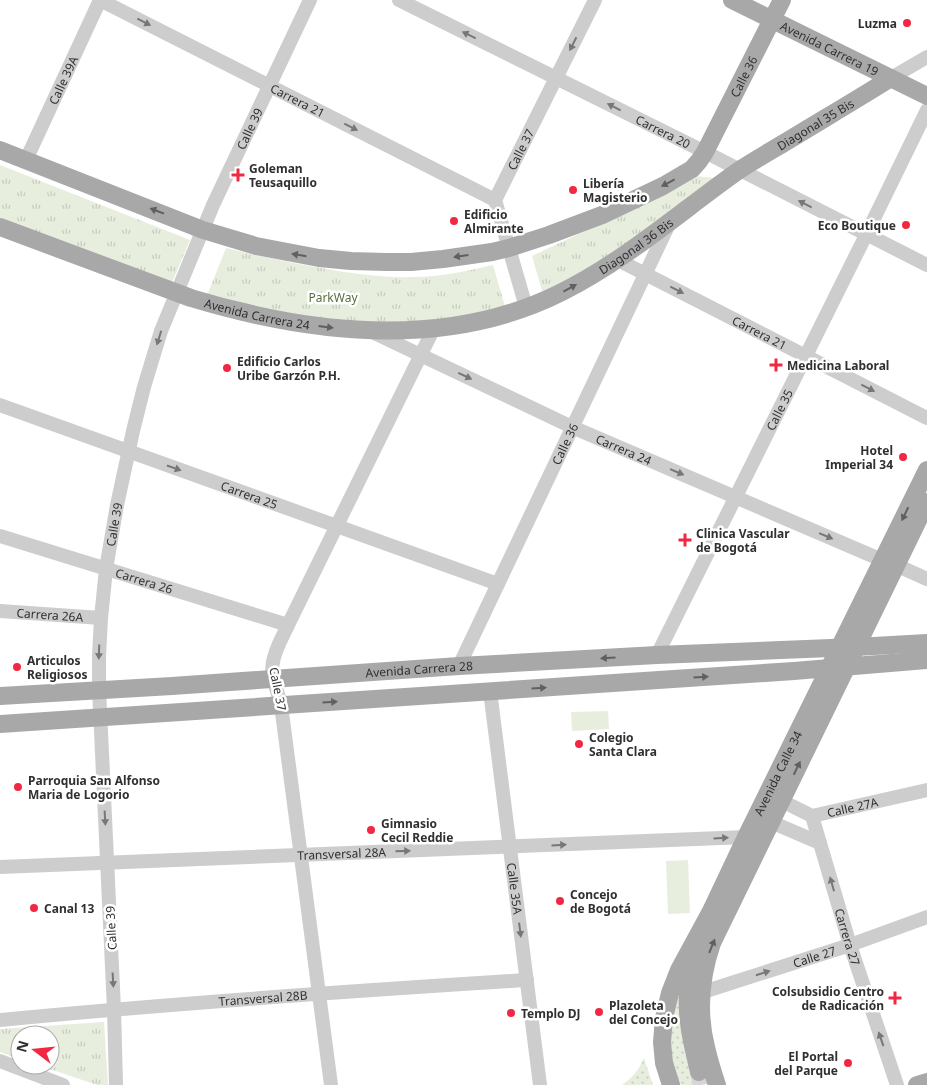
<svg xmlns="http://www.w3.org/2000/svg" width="927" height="1085" font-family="'Noto Sans',sans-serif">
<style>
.grass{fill:url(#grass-dots)}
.park{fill:url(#park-tufts)}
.pitch{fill:#e7eede}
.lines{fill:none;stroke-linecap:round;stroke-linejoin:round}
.major-tunnel{stroke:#d6d6d6;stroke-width:18;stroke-dasharray:18 9;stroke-linecap:butt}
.minor{stroke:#cdcdcd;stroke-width:14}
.major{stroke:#a8a8a8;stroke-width:18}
.oneway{fill:#777}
.oneway2{fill:#606060}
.poi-dot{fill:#f12841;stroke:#fff;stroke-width:2}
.labels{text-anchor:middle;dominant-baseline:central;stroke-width:5;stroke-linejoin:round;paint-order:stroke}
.poi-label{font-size:12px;font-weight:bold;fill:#303030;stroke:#fff;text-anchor:start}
.street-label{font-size:12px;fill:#303030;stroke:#fff}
.park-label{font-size:12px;fill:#56703a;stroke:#fff}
</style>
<defs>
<pattern id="grass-dots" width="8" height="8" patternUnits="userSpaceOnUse" patternTransform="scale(1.25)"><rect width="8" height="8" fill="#e7eede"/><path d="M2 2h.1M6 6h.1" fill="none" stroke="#c6ccbf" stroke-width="1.8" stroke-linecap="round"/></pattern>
<pattern id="park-tufts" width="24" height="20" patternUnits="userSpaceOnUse" patternTransform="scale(1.25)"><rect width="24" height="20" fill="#e7eede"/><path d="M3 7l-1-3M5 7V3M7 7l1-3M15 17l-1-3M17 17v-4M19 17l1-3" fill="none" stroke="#c6ccbf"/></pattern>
</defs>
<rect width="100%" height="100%" fill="#fff"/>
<path class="grass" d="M688 964 694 1070 699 1085H676L669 1068V1018Z
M644 1058 653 1085H622C632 1078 639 1070 644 1058Z"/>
<path class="park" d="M0 165 190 240 171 285 0 220Z
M694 176 717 178 612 259 543 294 532 256 625 212Z
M226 248C259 256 293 263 327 269 355 274 385 278 414 277 440 277 467 271 493 265L506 310 470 318 345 327 206 298Z
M104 1022 108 1085H97L38 1065H50V1035H20V1059L0 1052V1029Z"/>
<path class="pitch" d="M608 711 609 729 572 731 571 712Z
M688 860 690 913 668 914 666 861Z"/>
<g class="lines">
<path class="major-tunnel" d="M699 1072 702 1085"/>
<g class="minor">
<path id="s1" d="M399 0 705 152 927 265"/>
<path d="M891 78 927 57"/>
<path id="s2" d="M26 160 100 0 495 200"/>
<path id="s3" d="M618 260 927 418"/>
<path id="s4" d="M526 307 495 200 595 0"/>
<path id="s5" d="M370 331 572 427 882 560"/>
<path id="s6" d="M0 405 498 584"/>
<path id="s7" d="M0 536 288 625"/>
<path d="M896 565 927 579"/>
<path id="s8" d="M0 611 101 618"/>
<path id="s9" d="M657 655 866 235 927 110"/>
<path id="s10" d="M459 666 670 222"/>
<path id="s11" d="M490 691 540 1085"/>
<path id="s12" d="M782 801 812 816 927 790"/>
<path id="s13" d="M812 816 850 945 897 1085"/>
<path d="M771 822 820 843"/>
<path id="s14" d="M0 867 746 837"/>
<path id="s15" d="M700 993 850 945 927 917"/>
<path id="s16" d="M0 1020C175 1003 351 991 527 980"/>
<path d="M0 1061 63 1085"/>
<path id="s17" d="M116 1085 114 1009 99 689V656L101 618 106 569 117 505 133 431 144 387 161 331 213 205 310 0"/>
<path d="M331 1085 281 705C278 692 270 676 273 662 275 649 283 636 288 625L434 328"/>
</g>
<g class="major">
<path id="s18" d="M732 0 927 96"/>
<path id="s19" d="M0 150 203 230 256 246 319 258 351 261 386 262H411L443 259 492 252 509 248 549 235 602 215 663 186 692 169 699 161 705 152 782 0"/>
<path id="s20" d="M0 227 191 298C310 334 447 350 562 292 626 260 680 212 738 171 753 161 769 152 784 143 820 121 856 100 891 78"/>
<path id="s21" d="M0 696 172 686 459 666 657 655 856 647 927 643"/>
<path d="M0 724 794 671 927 660"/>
<path d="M695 954C692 967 689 980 688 993 686 1020 693 1046 699 1072"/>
<path id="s22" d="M671 1085 664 1063 662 1042 664 1018 670 993 679 970 711 911 746 837 927 470"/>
<path d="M717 1085C713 1073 709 1060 706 1047 697 1011 700 978 712 943L927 502"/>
<path d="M917 1085 927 1082"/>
</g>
</g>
<defs><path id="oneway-solid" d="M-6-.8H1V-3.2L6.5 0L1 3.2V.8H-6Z" transform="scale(1.25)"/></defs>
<g class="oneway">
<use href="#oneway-solid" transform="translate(144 22) rotate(27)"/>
<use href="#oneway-solid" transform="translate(469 35) rotate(-154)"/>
<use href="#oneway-solid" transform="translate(573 44) rotate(117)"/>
<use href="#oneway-solid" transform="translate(614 107) rotate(-153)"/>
<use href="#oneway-solid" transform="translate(351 127) rotate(27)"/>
<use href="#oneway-solid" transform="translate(805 204) rotate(-153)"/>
<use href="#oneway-solid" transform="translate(677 290) rotate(27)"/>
<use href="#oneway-solid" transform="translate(159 338) rotate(107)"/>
<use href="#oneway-solid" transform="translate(465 376) rotate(25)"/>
<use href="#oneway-solid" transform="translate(868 388) rotate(27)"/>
<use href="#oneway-solid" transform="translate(174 468) rotate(19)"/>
<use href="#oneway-solid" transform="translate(677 472) rotate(23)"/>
<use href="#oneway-solid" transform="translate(826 536) rotate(23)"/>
<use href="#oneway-solid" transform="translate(99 652) rotate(92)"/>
<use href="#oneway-solid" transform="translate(105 818) rotate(87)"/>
<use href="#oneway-solid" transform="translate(721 838) rotate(-3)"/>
<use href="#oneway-solid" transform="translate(559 845) rotate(-3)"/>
<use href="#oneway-solid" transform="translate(403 851) rotate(-2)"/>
<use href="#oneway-solid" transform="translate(832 884) rotate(-106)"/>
<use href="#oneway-solid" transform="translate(520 930) rotate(83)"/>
<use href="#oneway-solid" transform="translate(763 973) rotate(-18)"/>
<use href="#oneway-solid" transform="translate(113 980) rotate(87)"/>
<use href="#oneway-solid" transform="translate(881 1039) rotate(-109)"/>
</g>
<g class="oneway2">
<use href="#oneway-solid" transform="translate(668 183) rotate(152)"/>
<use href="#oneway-solid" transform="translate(157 211) rotate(-159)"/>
<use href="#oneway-solid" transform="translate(299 255) rotate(-171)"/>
<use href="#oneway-solid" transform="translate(461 256) rotate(172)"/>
<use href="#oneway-solid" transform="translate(570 288) rotate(-29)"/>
<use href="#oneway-solid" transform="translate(326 327) rotate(7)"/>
<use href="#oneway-solid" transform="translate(905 514) rotate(116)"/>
<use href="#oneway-solid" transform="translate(608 658) rotate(177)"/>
<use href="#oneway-solid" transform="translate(701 677) rotate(-4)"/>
<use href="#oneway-solid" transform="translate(539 688) rotate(-4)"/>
<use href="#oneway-solid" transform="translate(330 702) rotate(-4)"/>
<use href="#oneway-solid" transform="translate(797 768) rotate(-64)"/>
<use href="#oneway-solid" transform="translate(712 946) rotate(-68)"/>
</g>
<g class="poi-dot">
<circle cx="907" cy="23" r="5"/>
<path d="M235.5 167.5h5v5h5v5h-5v5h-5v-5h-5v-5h5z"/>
<circle cx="573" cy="190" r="5"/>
<circle cx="454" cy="221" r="5"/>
<circle cx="906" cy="225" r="5"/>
<path d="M773.5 357.5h5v5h5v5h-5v5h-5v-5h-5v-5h5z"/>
<circle cx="227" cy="368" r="5"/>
<circle cx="903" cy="457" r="5"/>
<path d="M682.5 532.5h5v5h5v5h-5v5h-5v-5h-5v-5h5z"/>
<circle cx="17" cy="667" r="5"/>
<circle cx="579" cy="744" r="5"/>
<circle cx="18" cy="787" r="5"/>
<circle cx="371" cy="830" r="5"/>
<circle cx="560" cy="901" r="5"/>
<circle cx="34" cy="908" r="5"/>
<path d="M892.5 990.5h5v5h5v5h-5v5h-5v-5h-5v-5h5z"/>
<circle cx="599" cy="1012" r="5"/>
<circle cx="511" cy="1013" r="5"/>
<circle cx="848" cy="1063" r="5"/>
</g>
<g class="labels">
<g class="poi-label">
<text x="897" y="23" text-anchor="end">Luzma</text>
<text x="249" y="168">Goleman<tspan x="249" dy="14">Teusaquillo</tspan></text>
<text x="583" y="183">Libería<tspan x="583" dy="14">Magisterio</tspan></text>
<text x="464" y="214">Edificio<tspan x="464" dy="14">Almirante</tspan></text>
<text x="896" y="225" text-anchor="end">Eco Boutique</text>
<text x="237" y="361">Edificio Carlos<tspan x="237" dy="14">Uribe Garzón P.H.</tspan></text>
<text x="787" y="365">Medicina Laboral</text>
<text x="893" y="450" text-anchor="end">Hotel<tspan x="893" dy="14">Imperial 34</tspan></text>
<text x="696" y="533">Clinica Vascular<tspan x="696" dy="14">de Bogotá</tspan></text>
<text x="27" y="660">Articulos<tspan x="27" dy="14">Religiosos</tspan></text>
<text x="589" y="737">Colegio<tspan x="589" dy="14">Santa Clara</tspan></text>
<text x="28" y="780">Parroquia San Alfonso<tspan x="28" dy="14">Maria de Logorio</tspan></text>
<text x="381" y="823">Gimnasio<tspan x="381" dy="14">Cecil Reddie</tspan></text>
<text x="570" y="894">Concejo<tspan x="570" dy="14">de Bogotá</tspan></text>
<text x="44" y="908">Canal 13</text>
<text x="884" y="991" text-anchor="end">Colsubsidio Centro<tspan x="884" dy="14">de Radicación</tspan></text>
<text x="609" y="1005">Plazoleta<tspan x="609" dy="14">del Concejo</tspan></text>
<text x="521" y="1013">Templo DJ</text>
<text x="838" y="1056" text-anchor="end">El Portal<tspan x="838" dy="14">del Parque</tspan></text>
</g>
<g class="street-label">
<text stroke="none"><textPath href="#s18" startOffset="109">Avenida Carrera 19</textPath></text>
<text stroke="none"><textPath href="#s19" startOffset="835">Calle 36</textPath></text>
<text stroke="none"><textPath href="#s2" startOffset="88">Calle 39A</textPath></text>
<text stroke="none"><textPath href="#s2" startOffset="398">Carrera 21</textPath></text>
<text stroke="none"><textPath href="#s20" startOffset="888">Diagonal 35 Bis</textPath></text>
<text stroke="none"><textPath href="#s17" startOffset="982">Calle 39</textPath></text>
<text stroke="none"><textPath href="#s1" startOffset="295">Carrera 20</textPath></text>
<text stroke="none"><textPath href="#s4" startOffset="168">Calle 37</textPath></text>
<text stroke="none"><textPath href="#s20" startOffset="671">Diagonal 36 Bis</textPath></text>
<text stroke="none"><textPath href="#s20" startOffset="272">Avenida Carrera 24</textPath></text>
<text stroke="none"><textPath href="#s3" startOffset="159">Carrera 21</textPath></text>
<text stroke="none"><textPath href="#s9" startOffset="274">Calle 35</textPath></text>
<text stroke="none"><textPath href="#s10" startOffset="246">Calle 36</textPath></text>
<text stroke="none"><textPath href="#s5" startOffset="280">Carrera 24</textPath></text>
<text stroke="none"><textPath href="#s6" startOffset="265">Carrera 25</textPath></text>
<text stroke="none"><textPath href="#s17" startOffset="562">Calle 39</textPath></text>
<text stroke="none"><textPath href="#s7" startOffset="151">Carrera 26</textPath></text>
<text stroke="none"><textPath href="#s8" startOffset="50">Carrera 26A</textPath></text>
<text stroke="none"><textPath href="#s21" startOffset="420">Avenida Carrera 28</textPath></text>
<text transform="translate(278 689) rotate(79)">Calle 37</text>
<text stroke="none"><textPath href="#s22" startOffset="339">Avenida Calle 34</textPath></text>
<text stroke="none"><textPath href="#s12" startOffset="75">Calle 27A</textPath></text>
<text stroke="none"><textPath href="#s14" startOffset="342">Transversal 28A</textPath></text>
<text stroke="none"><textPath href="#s11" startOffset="199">Calle 35A</textPath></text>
<text transform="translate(111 928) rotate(-93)">Calle 39</text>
<text stroke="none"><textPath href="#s13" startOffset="126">Carrera 27</textPath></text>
<text stroke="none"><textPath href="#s15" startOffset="120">Calle 27</textPath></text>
<text stroke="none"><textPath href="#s16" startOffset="264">Transversal 28B</textPath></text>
</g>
<g class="park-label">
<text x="333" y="297">ParkWay</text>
</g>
</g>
<g transform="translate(35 1050) rotate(286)"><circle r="24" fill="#ffffff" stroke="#acacac"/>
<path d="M0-4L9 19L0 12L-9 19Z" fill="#f12841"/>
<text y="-8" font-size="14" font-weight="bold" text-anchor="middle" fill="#303030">N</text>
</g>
</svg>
